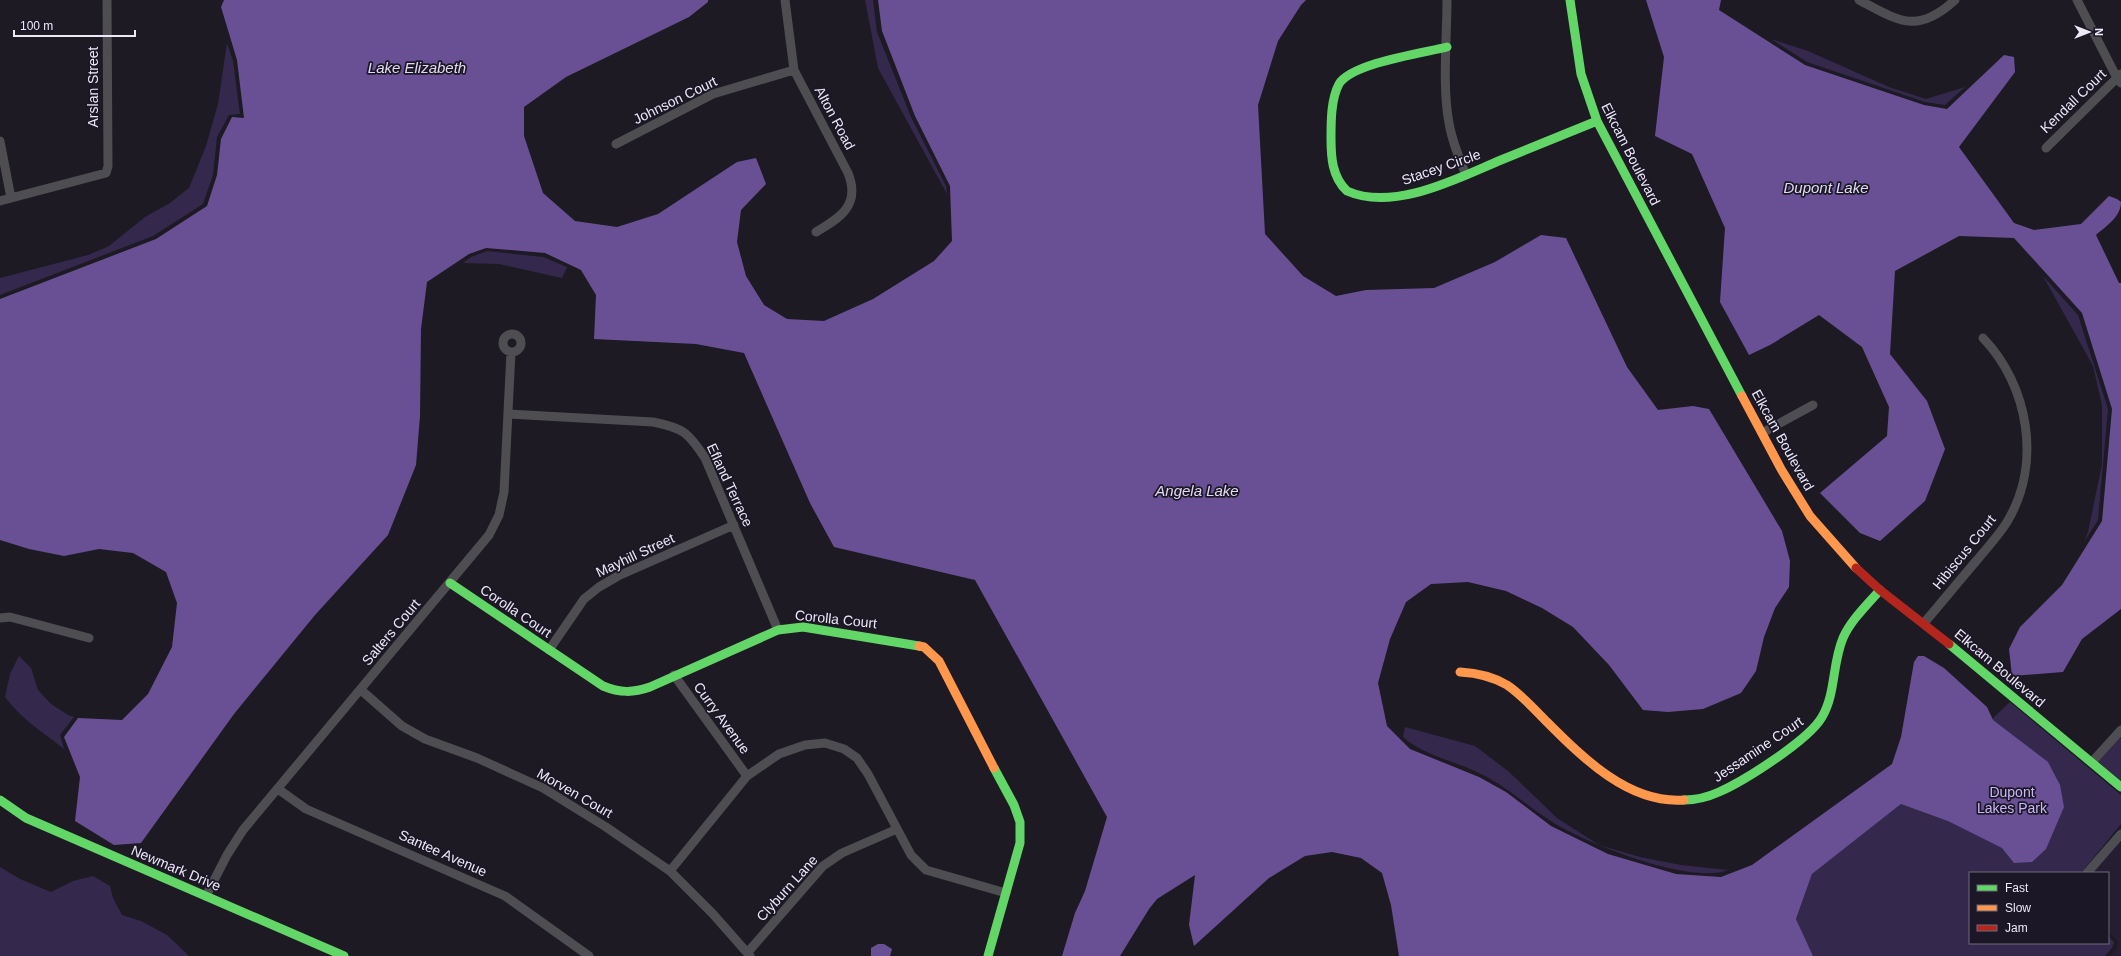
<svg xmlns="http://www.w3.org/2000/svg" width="2121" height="956" font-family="Arial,sans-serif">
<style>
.built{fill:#251e33}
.green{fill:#34284d}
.water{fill:#695094}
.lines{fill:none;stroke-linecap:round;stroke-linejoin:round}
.street{stroke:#4e4d51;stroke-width:9}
.fast{stroke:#63d668;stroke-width:9}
.slow{stroke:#ff974d;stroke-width:9}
.jam{stroke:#b3261e;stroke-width:9}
.labels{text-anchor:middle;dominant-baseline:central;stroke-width:3.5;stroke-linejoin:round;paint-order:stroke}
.street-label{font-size:14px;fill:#ece8f4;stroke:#1c1727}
.park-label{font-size:14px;fill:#cab7f5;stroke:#1c1727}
.water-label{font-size:15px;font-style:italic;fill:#e1dbf0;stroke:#1c1727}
</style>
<rect width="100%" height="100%" fill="#1d1a24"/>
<path class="built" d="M2121 841V956H2110L2116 950 2118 942 2108 930V873H2093Z"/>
<path class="green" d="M865 0H873L877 32 911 117 946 186 947 194 878 68Z
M1771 39 1808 51 1889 87 1926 99 1965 87 1945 105 1925 102 1807 62Z
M227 43 233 61 240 114 229 115 217 137 213 175 203 204 153 236 0 295V278L88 255 109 246 145 217 170 203 189 188 206 146 218 104Z
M487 251 543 257 567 267 562 278 499 264 463 263 471 257Z
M2043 276 2078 315 2108 409 2098 520 2084 542 2088 532 2102 464V405L2093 366Z
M19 656 31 668 38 690 51 704 68 715 74 717 60 735 64 749C43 732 21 719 5 697L10 674Z
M2010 702 2121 795V824L2081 873H1970V943H2108V936L2114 942 2112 948 2105 956H1813L1796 919 1812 874 1901 804Z
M1405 727 1475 746 1508 771 1557 818 1599 845 1640 857 1681 865 1728 870C1690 885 1588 844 1554 823 1529 808 1508 787 1481 774 1456 761 1424 756 1403 737Z
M2121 737V781L2098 762Z
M0 867 20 879 51 892 73 881 93 876 110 886 113 898 122 915 141 921 167 935 189 956H0Z"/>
<path class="water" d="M224 0H708V2L689 17 566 77 524 107V136L543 193 575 221 617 227 658 214 737 162 756 158 766 184 741 210 737 242 746 276 764 305 787 319 824 321 873 299 934 261 952 241 950 186 915 116 882 31 878 0H1306L1301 5 1278 41 1258 105 1265 234 1303 276 1336 296 1366 290 1434 288 1495 262 1541 235 1566 238 1627 367 1658 410 1693 406 1709 409 1782 531 1790 561 1789 587 1775 608 1764 637 1756 671 1741 693 1703 709 1668 712 1643 710 1609 665 1573 627 1542 608 1506 591 1468 582 1431 584 1406 602 1390 639 1378 683 1387 726 1410 749 1479 777 1506 792 1551 826 1608 854 1676 874 1721 877 1752 865 1892 764 1901 737 1914 662 1918 656H1924L1944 668 1987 707 1993 720 2048 762 2060 785 2064 807 2046 849 2032 862 2014 863 2002 848 1948 821 1901 804 1812 874 1796 919 1813 956H1399L1391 905 1382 873 1361 858 1332 852 1305 856 1269 878 1194 946 1189 925 1195 875 1157 899 1149 909 1120 956H1062L1075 913 1085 891 1107 817 975 580 834 547 810 503 744 353 696 344 594 339 596 295 581 270 545 253 486 248 469 254 427 282 421 329 420 416 416 465 388 535 315 615 234 714 141 843 114 845 75 821 80 777 64 737 78 718 122 720 148 694 172 647 177 603 166 572 133 553 99 549 64 556 29 549 0 540V299L156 239 207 206 217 175 221 139 232 117 244 118 237 60 221 7Z
M1646 0H1721L1719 10 1805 65 1924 105 1947 109 2004 55 2014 57 2015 72 1959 147 2014 223 2034 230 2081 224 2109 196 2117 199 2121 202C2121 217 2106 226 2096 235L2119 283H2121V609L2082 639 2063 672 2012 676 2009 649 2020 627 2062 585 2102 521 2112 409 2082 313 2014 238 1959 236 1895 271 1890 354 1927 401 1945 449 1925 501 1880 541 1860 533 1820 493 1887 436 1889 407 1862 347 1819 315 1770 345 1749 355 1720 302 1725 228 1692 154 1655 136 1664 57Z
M878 944H884L892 949 890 956H871V948Z"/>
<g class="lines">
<path class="street" d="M785 0 794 70 848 173C861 205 840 218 816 232
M1447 0C1447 38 1442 86 1449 123 1452 141 1459 158 1466 175
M1859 0C1899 21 1917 35 1955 0
M2077 0 2117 78 2121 83
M0 141 11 198
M616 144 713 94 794 70
M2046 148 2121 74
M0 201 106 173 108 166 107 0
M503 343a9 9 0 1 1 18 0a9 9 0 1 1-18 0Z
M508 414 653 422C683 428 688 432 705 458L778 630
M1762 433 1813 405
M0 618 10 617 89 638
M1924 623C1942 602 1959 581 1977 560 1987 548 1999 535 2007 522 2042 464 2029 386 1983 338
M549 650 584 599 599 587 618 576 734 525
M674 675 747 776
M361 690 402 726 425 739 477 758 543 788 606 827 670 871 713 914 750 956
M2092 762 2121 730
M278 789 306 809 505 896 589 956
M670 871 747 776 779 754 805 745 825 743 844 749 857 758 868 774 911 855 926 870 1006 893
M2087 873 2121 834
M206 896 227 855 243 830 489 535 499 515 504 492 511 352
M748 952 823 866 842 853 897 829"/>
<path class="fast" d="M1570 0 1581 74 1597 121 1742 396
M1447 47C1423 53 1352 63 1339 84 1331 99 1331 121 1331 138 1331 157 1332 177 1347 191 1394 212 1458 178 1501 160 1533 147 1565 134 1597 121
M450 583 603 686C620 693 633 693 650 687L778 630 803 627 919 646
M1949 644 2121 787
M0 800 26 818 344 956
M1684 800C1696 800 1708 797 1719 792 1744 781 1809 740 1822 717 1836 693 1832 664 1843 638 1851 620 1867 605 1880 590
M988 956 1020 843V822L1014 805 994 768"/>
<path class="slow" d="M1742 396 1781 469 1810 516 1856 568
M919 646 924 647 939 661 994 768
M1460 672C1477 673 1492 676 1507 685 1522 695 1535 710 1547 722 1583 758 1629 804 1684 800"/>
<path class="jam" d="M1856 568 1880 590 1949 644"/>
</g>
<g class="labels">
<g class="street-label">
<text transform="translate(93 87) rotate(-90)">Arslan Street</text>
<text transform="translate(675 100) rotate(-26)">Johnson Court</text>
<text transform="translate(2073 101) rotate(-44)">Kendall Court</text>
<text transform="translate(835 118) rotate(62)">Alton Road</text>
<text transform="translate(1631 154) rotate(63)">Elkcam Boulevard</text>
<text transform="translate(1441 167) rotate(-19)">Stacey Circle</text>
<text transform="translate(1783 440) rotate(61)">Elkcam Boulevard</text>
<text transform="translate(730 485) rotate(65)">Efland Terrace</text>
<text transform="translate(1964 552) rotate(-51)">Hibiscus Court</text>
<text transform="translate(635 555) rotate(-25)">Mayhill Street</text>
<text transform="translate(516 611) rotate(34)">Corolla Court</text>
<text transform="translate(836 619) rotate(6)">Corolla Court</text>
<text transform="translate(391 632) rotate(-50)">Salters Court</text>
<text transform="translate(2000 668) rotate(40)">Elkcam Boulevard</text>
<text transform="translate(722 718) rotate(54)">Curry Avenue</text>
<text transform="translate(1758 749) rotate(-34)">Jessamine Court</text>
<text transform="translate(575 793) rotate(30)">Morven Court</text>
<text transform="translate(443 853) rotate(24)">Santee Avenue</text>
<text transform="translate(176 868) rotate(23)">Newmark Drive</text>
<text transform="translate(787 888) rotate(-48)">Clyburn Lane</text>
</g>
<g class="park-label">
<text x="2012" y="792">Dupont<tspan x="2012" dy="16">Lakes Park</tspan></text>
</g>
<g class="water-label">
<text x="417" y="67">Lake Elizabeth</text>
<text x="1826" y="187">Dupont Lake</text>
<text x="1197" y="490">Angela Lake</text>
</g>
</g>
<rect x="1969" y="872" width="140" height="72" fill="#1c1727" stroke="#6f6b79"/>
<rect x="1977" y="885" width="20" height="6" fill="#63d668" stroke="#6f6b79"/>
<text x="2005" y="892" font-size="12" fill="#ece8f4">Fast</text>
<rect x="1977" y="905" width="20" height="6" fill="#ff974d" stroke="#6f6b79"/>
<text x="2005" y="912" font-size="12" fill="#ece8f4">Slow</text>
<rect x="1977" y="925" width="20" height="6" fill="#b3261e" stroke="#6f6b79"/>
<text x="2005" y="932" font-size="12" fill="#ece8f4">Jam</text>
<g transform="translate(2089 32) rotate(90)" stroke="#1c1727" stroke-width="3" paint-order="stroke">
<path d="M0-3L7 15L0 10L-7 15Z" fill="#ece8f4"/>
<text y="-6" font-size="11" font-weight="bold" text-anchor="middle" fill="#ece8f4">N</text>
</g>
<path d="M14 30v6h121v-6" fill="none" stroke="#ece8f4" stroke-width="2"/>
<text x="20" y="30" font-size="12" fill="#ece8f4" stroke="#1c1727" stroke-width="3" paint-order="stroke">100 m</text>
</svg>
